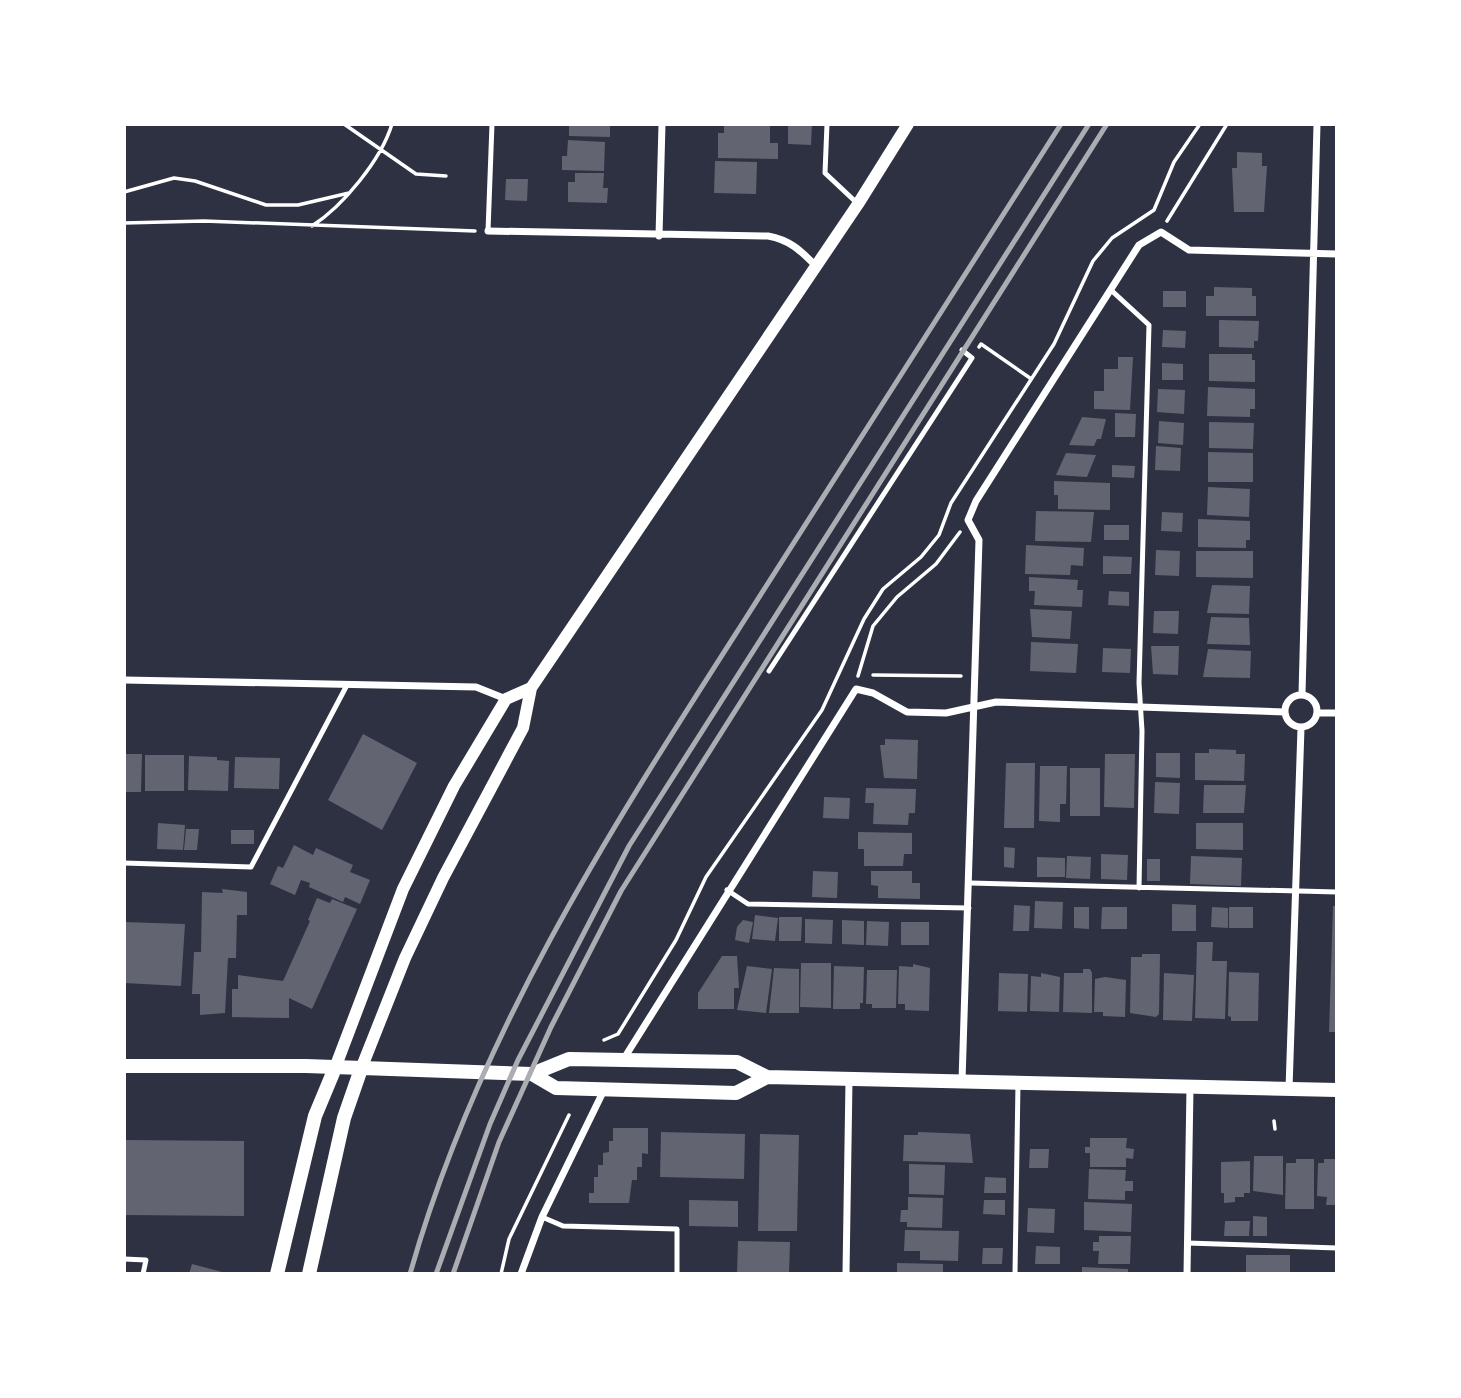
<svg xmlns="http://www.w3.org/2000/svg" width="1461" height="1398" font-family="'PT Sans',sans-serif">
<style>
.building{fill:#626471}
.lines{fill:none;stroke-linecap:round;stroke-linejoin:round}
.path{stroke:#fff;stroke-width:3.5}
.service{stroke:#fff;stroke-width:5}
.minor{stroke:#fff;stroke-width:7}
.tertiary{stroke:#fff;stroke-width:12}
.secondary{stroke:#fff;stroke-width:14}
.rail{stroke:#abadb3;stroke-width:5}
</style>
<rect width="100%" height="100%" fill="#2d3142"/>
<path class="building" d="M569 124H610V137L569 136Z
M724 124H770V143H778V159L718 158V133H724Z
M788 124H812L811 145 788 144Z
M568 140 605 142 604 171 562 170V156H567Z
M1237 152 1262 153V166H1267L1264 212H1234L1232 168H1237Z
M715 161 757 162 756 194 714 193Z
M575 173H604L603 188H608L607 203 568 202V182H575Z
M506 179H528L527 201 505 200Z
M1214 287 1252 288V296H1256V316H1206V296H1214Z
M1163 291H1186V307H1163Z
M1219 320 1259 321 1258 341H1254V348L1219 347Z
M1163 330 1186 331 1185 348 1162 347Z
M1209 354H1252V360H1255V382L1209 381Z
M1118 357H1133L1130 410 1094 409V391H1104V369H1118Z
M1162 363 1183 364V380H1162Z
M1208 387 1255 389V409H1250V417L1207 416Z
M1158 389 1185 390 1184 414 1157 412Z
M1115 413 1136 414 1135 437H1115Z
M1082 417 1106 419 1101 439H1097L1094 446 1069 445Z
M1159 421 1184 423 1183 445 1158 443Z
M1209 422 1254 423 1253 449 1209 448Z
M1156 446 1181 448 1180 471 1155 470Z
M1208 452 1253 453V482H1208Z
M1066 453 1096 455 1087 477 1056 475Z
M1112 465 1135 466 1134 478 1112 477Z
M1054 481 1110 483V510L1058 509V495H1054Z
M1208 487 1250 489 1249 517 1207 515Z
M1036 511 1094 512 1091 542 1035 541Z
M1162 512 1183 513 1182 532 1161 531Z
M1198 519 1250 521V540H1246V548L1198 547Z
M1104 525H1129V540H1104Z
M1026 545 1084 548 1083 566 1071 565 1070 575 1025 574Z
M1156 550 1180 551 1179 576 1155 575Z
M1196 551H1253V578L1196 577Z
M1103 556 1132 557 1131 574H1103Z
M1029 577 1078 580 1077 590H1083L1082 607 1034 605 1035 591H1029Z
M1212 585 1250 586 1249 614 1207 613Z
M1109 591 1129 592V606L1108 605Z
M1030 609 1072 611 1070 639 1032 637Z
M1154 611H1179L1178 634 1153 633Z
M1211 617 1249 618 1250 645 1207 644Z
M1031 642 1078 644 1076 673 1030 671Z
M1151 646H1179L1178 675 1153 674Z
M1103 648 1131 649 1130 673 1102 672Z
M1208 649 1251 651 1250 678 1203 677Z
M363 734 417 763 382 830 328 800Z
M885 739 918 740 917 779 884 778 880 745H885Z
M1209 749 1236 750V754H1245L1244 781 1195 780V753H1209Z
M1156 753H1180V778L1156 777Z
M124 754H142L141 792H124Z
M1105 754H1135L1134 808 1104 807Z
M145 755H184V791H145Z
M189 756 217 757V760L229 761 228 791 188 790Z
M235 757 280 758 279 789 234 788Z
M1006 763H1035L1034 828H1004Z
M1040 766H1067L1066 804H1060V822L1039 821Z
M1070 768H1100V816H1070Z
M1155 782 1180 783 1179 814 1154 813Z
M1204 785H1246L1244 813H1203Z
M866 788 916 789 915 813H909L908 825 873 824 874 803H865Z
M824 797 850 798 849 819 823 818Z
M158 823 185 825 183 850 157 849Z
M1196 823H1243V850L1196 849Z
M186 829H199L197 850H184Z
M231 830H254V844H231Z
M858 832 912 833V854H904L903 866H864V849H858Z
M294 845 313 855 316 848 353 865 350 872 370 880 360 904 345 897 343 902 309 887 310 883 301 880 295 895 270 884 278 866 283 868Z
M1004 847 1015 848 1014 868 1004 867Z
M1101 854 1128 855 1127 880 1101 879Z
M1067 856 1091 857 1090 879 1066 878Z
M1191 856 1242 858 1241 886 1190 884Z
M1037 857 1065 858V877H1037Z
M1147 859H1160V881H1147Z
M813 871 838 872 837 898 812 897Z
M871 871H912V883H920V899L878 898V886L871 885Z
M222 889 247 892V915H237L236 958H228L225 1013 200 1015V994H192L194 952H201L202 892 223 893Z
M317 898 330 903 332 899 357 909 312 1009 289 998V1018L232 1017V989H238V975L283 981 310 921 308 920Z
M1035 901 1063 902 1062 929 1034 928Z
M1172 904 1196 905V931H1172Z
M1014 905 1030 906 1029 931H1013Z
M1333 906H1337V1032H1329Z
M1074 907H1089V929L1074 928Z
M1102 907H1127V929H1101Z
M1212 907 1228 908V928L1211 927Z
M1229 907H1253V928H1229Z
M755 915 778 918 775 941 752 939Z
M779 917H802L801 941H779Z
M805 919 833 920 832 944 805 943Z
M743 920 753 922 749 943 735 940 737 927Z
M842 920 864 921V945L842 944Z
M867 921 889 922 888 946 866 945Z
M124 922 185 924 181 986 124 983Z
M901 922H929V945H901Z
M1197 942H1213L1212 961H1227L1225 1019 1195 1018Z
M1142 954H1160L1159 1014 1156 1017 1130 1013 1131 957H1142Z
M722 956H737L739 988H734V1009H698V993Z
M801 963H831V1008L800 1007Z
M913 964 930 968 929 1011 905 1010V1004H898L899 966 913 967Z
M747 966 772 969 766 1013 737 1010Z
M834 966 864 967 863 1003H860V1009H833Z
M774 968 799 969V1013H769Z
M1083 969H1090L1092 973V1013L1063 1012 1064 973H1083Z
M867 970H897L896 1008H872V1004H866Z
M1229 972 1259 973 1258 1021H1231V1017L1228 1016Z
M999 973 1028 974 1027 1012 998 1011Z
M1041 973 1060 977 1059 1012 1030 1011 1031 976 1041 977Z
M1164 973 1194 975 1192 1021 1163 1020Z
M1105 977 1126 980 1125 1017 1103 1016V1012H1094L1095 979Z
M613 1128H648V1154L642 1153V1167H637V1180H632L629 1203H589V1193H594V1177H598V1165H603V1153L609 1152V1141H613Z
M661 1132 745 1134 744 1179 660 1177Z
M918 1132 970 1134 973 1163 903 1161 904 1135H918Z
M760 1134 799 1135 797 1231H758Z
M1090 1138H1127L1126 1148 1134 1149 1133 1159 1126 1158V1167H1090V1153H1085V1147H1090Z
M124 1140 244 1141V1216L124 1215Z
M1030 1149H1049L1048 1168H1029Z
M1254 1156H1283V1195L1253 1191Z
M1296 1159H1314V1209H1285L1286 1163H1296Z
M1324 1159H1337V1205H1326L1327 1197 1317 1196 1318 1163H1324Z
M1250 1161V1193H1244V1197H1235V1202L1224 1203V1193H1221V1162Z
M909 1164 945 1165 944 1195 909 1194Z
M1089 1169 1126 1170 1125 1181H1133V1191H1125V1200L1088 1199Z
M985 1177 1006 1178V1193H984Z
M908 1197 943 1198 942 1228 907 1227V1222H900L901 1210H908Z
M689 1200 738 1201V1227L689 1226Z
M984 1200H1005V1215L983 1214Z
M1084 1202 1132 1204 1131 1232 1084 1230Z
M1028 1208 1055 1209 1054 1233 1027 1232Z
M1253 1216 1267 1217V1236H1253Z
M1225 1221H1250L1249 1236H1224Z
M905 1230 959 1231 958 1261 920 1260V1251H904Z
M1099 1236H1131L1130 1264H1098L1099 1251H1093V1242H1099Z
M738 1241 790 1242 789 1274H737Z
M1036 1246 1060 1247V1264H1035Z
M983 1248H1003L1002 1264H982Z
M1246 1255H1290V1274H1246Z
M897 1263 943 1264V1274H897Z
M192 1264 226 1273V1274H189Z
M1082 1267 1128 1269V1274H1082Z"/>
<g class="lines">
<path class="path" d="M344 124 416 174 446 176
M124 192 174 178 195 181 266 205H298L349 193
M1167 221 1227 124
M124 223 204 221 475 231
M312 226C343 206 381 160 392 124
M979 347 981 344 1030 378
M873 675 961 676
M858 676 873 626 897 597 936 564 960 532
M604 1040 618 1034 676 940 706 877 822 710 864 619 883 589 921 557 939 535 951 503 1054 344 1093 261 1112 238 1154 210 1174 162 1200 124
M1274 1121 1275 1129
M501 1274 509 1239 569 1115"/>
<path class="service" d="M827 124 825 173 858 204
M488 231 492 124
M1112 291 1149 325 1139 683 1142 731 1139 888
M769 671 972 358 962 350
M124 863 251 867 347 685
M970 883 1337 892
M727 890 748 904 969 908
M542 1217 563 1226 677 1229V1274
M1187 1243 1337 1248
M124 1259 146 1260 143 1274
M1015 1274 1018 1083"/>
<path class="minor" d="M488 231 768 236C790 240 800 250 816 266
M659 236 662 124
M124 680 476 687 506 699
M1302 694 1317 124
M1285 711a16 16 0 1 1 32 0a16 16 0 1 1-32 0Z
M1317 713H1337
M623 1060 856 689 873 693 907 712 946 713 996 702 1285 712
M962 1081 979 540 968 520 976 501 1139 245 1161 232 1189 250 1337 254
M1289 1089 1301 728
M521 1274 542 1217 604 1090
M846 1274 849 1080
M1187 1274 1190 1087"/>
<path class="tertiary" d="M335 1068 403 889 454 786 506 699 531 688
M361 1069 405 958 443 878 523 728 531 688 858 204 908 124"/>
<path class="secondary" d="M124 1066H306L532 1074 569 1059 737 1062 767 1077 1337 1090
M532 1074 556 1088 736 1093 767 1077
M277 1274 315 1116 335 1068
M309 1274 344 1118 361 1069"/>
<path class="rail" d="M410 1274C477 1036 610 830 742 624 848 457 955 291 1061 124
M436 1274 490 1124 518 1060 629 846 1089 124
M453 1274 499 1142 551 1027 621 891 1107 124"/>
</g>
<rect width="1461" height="1398" fill="none" stroke="#ffffff" stroke-width="252"/>
</svg>
